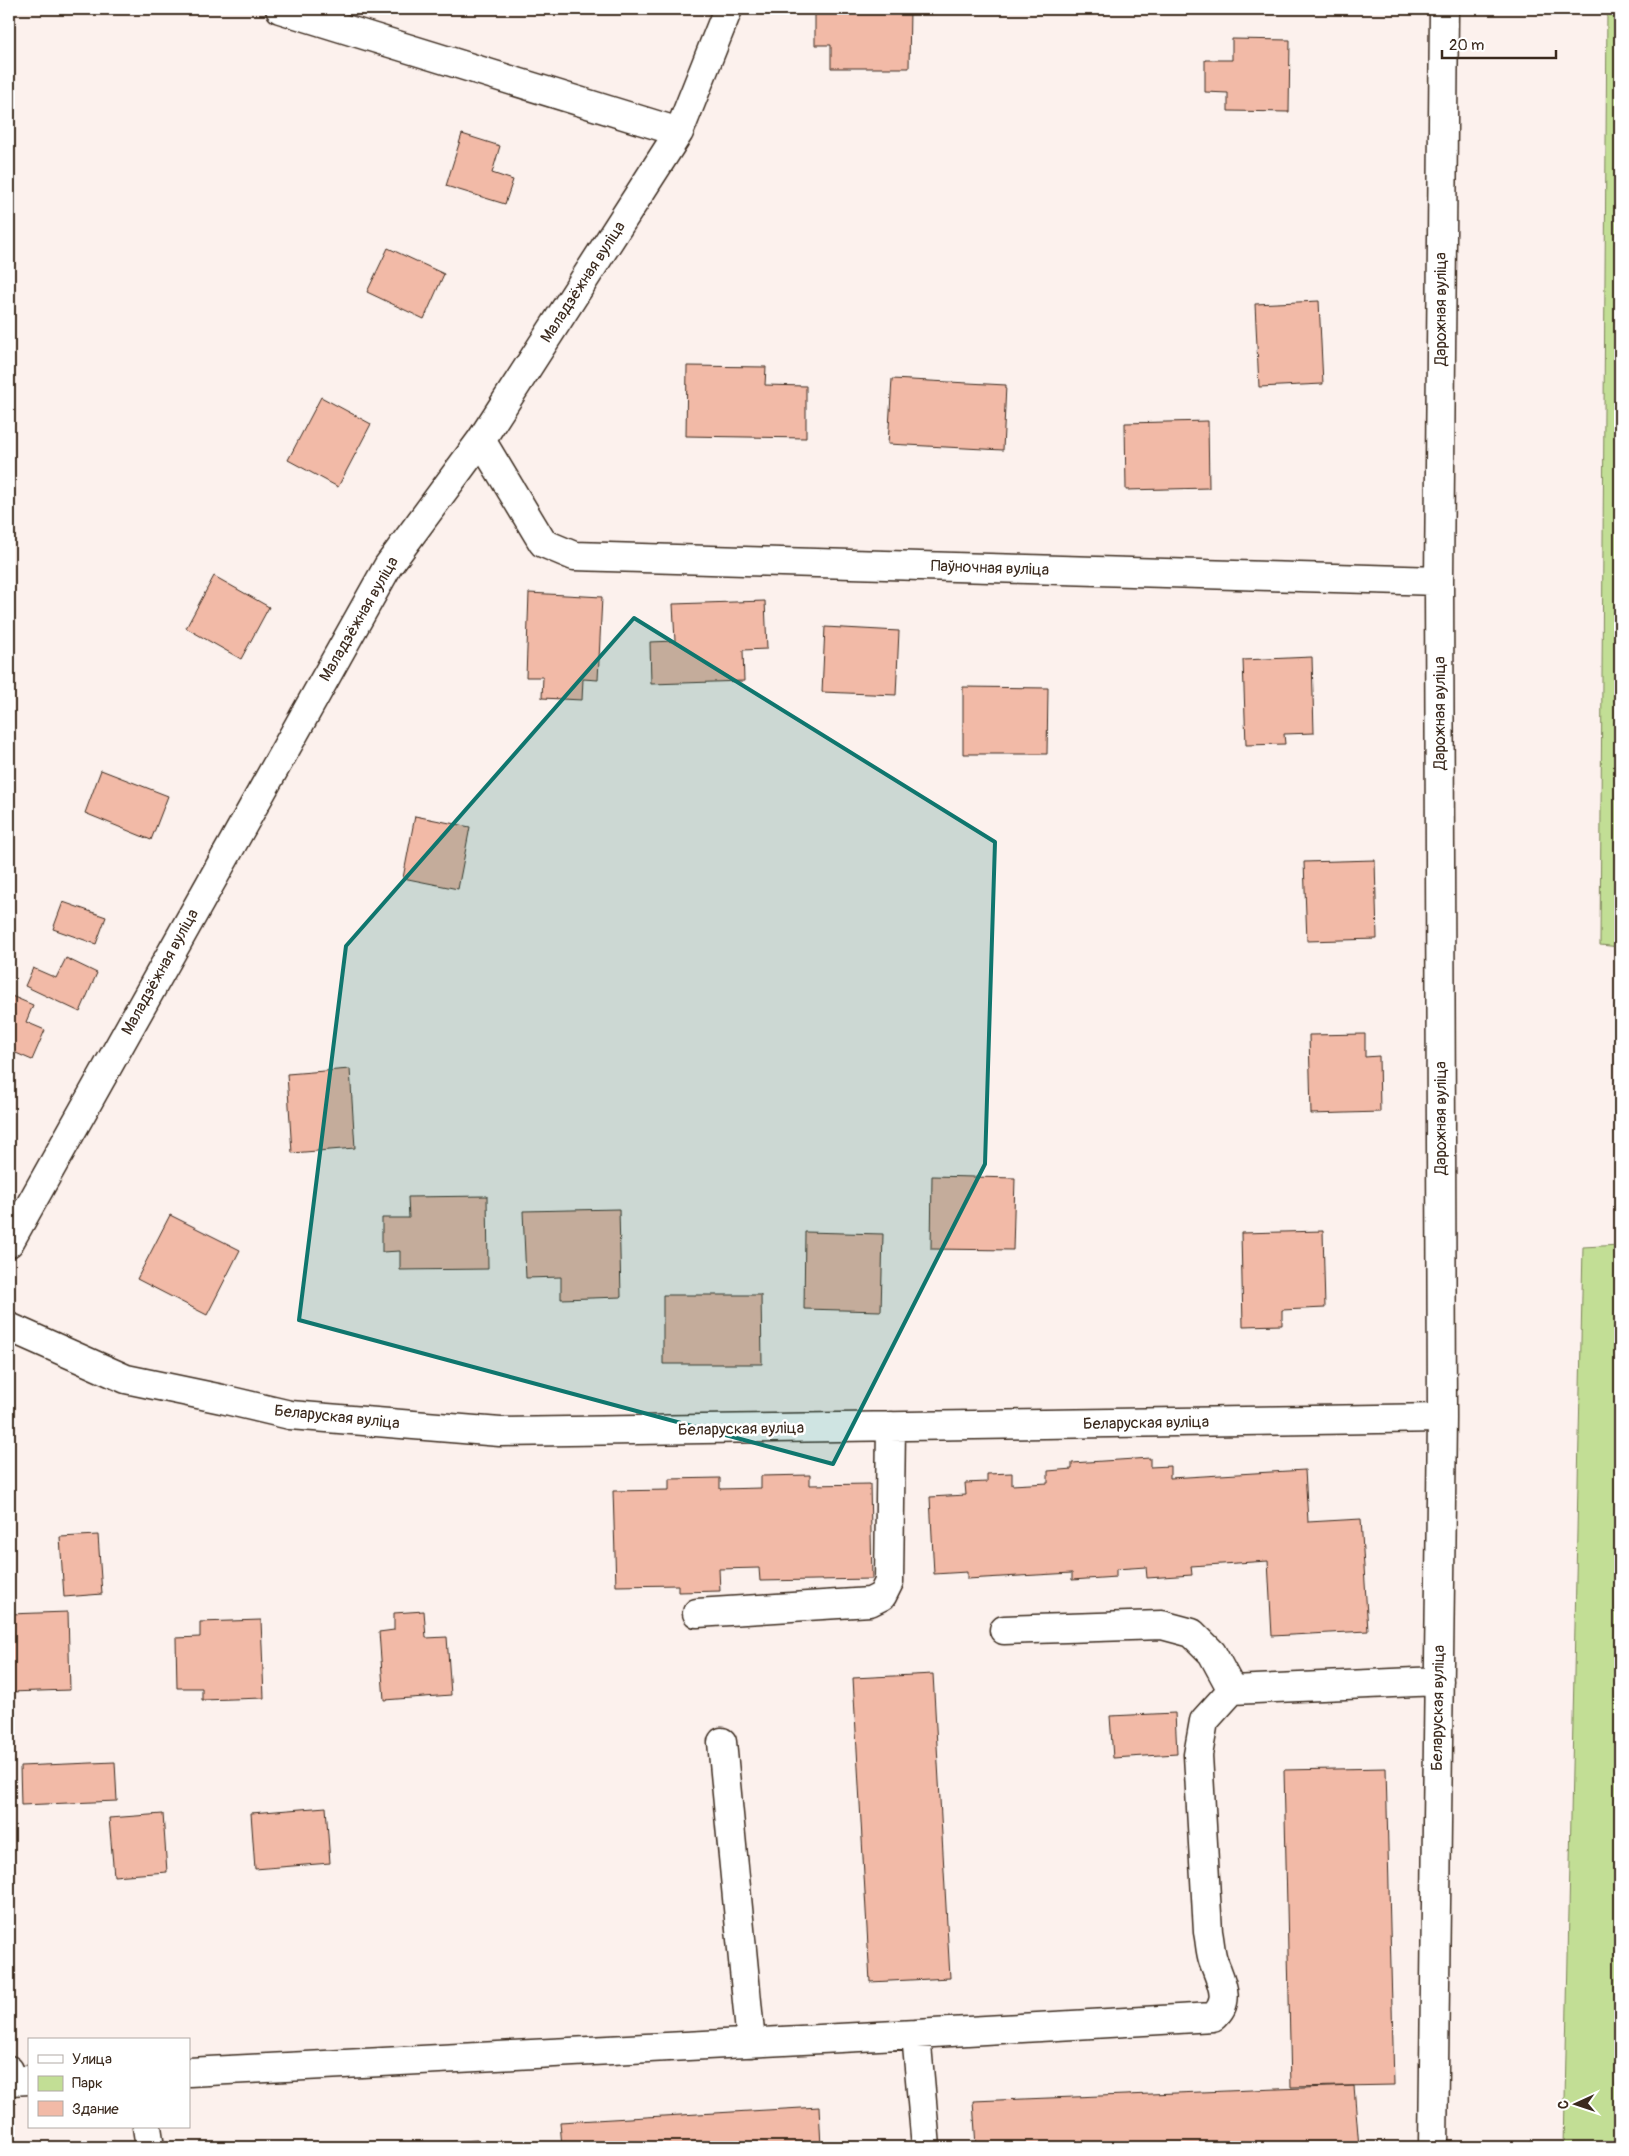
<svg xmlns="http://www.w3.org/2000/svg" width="1629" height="2156" font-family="Pangolin,sans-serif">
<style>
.green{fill:#c2de95;stroke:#7e845a}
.building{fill:#f2baa7;stroke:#3b2a1e}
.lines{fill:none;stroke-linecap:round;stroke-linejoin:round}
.minor-casing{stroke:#3b2a1e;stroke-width:31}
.minor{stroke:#fff;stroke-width:28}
.marked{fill:#0f766e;fill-opacity:0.2;stroke:#0f766e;stroke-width:4;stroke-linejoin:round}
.labels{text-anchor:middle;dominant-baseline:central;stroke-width:5;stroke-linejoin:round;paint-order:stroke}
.street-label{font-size:16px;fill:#3b2a1e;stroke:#fff}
</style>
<rect width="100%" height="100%" fill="#fcf1ed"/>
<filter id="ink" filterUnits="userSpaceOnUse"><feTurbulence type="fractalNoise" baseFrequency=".02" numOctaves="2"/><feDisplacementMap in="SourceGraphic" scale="10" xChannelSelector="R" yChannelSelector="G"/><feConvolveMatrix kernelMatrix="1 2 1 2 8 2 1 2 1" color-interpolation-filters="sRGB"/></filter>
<g filter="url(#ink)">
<path class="green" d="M1607 9H1620V947L1600 945Z
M1620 1245V2147H1564L1583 1247Z"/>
<path class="building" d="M815 9H910L909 68H831V45H815Z
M1232 39 1290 40 1289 112 1228 111V93L1205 92V60H1232Z
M462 134 500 146 492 173 513 180 505 204 446 186Z
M388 248 444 274 424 319 367 292Z
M1319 301 1323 384 1259 387 1255 304Z
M687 366 766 367 765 385 806 386V438L686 436Z
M892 379 1006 385 1003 450 888 444Z
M321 397 371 424 338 487 288 460Z
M1208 421 1209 488 1126 490 1125 423Z
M214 576 269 607 241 659 186 628Z
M529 593 602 597 598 680 583 679 582 700 542 698 543 677H526Z
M765 601 767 649 743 650 744 681 651 684 650 642 675 641 673 604Z
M825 627 899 631 896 695 822 692Z
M1312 657 1314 733 1284 734 1285 744 1246 745 1243 660Z
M963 687 1048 688 1047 754H963Z
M101 770 168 796 151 840 85 813Z
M415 816 470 827 458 889 403 878Z
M1375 860 1377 939 1307 941 1304 862Z
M63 902 106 917 96 944 53 929Z
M66 958 97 973 80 1012 25 986 33 968 56 978Z
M9 995 33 1005 26 1022 45 1030 32 1060 9 1050Z
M1365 1034V1057L1379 1056 1380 1112 1311 1114 1309 1035Z
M350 1069 355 1148 292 1153 287 1074Z
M932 1176 1015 1178 1013 1250 931 1249Z
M487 1196 488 1269 400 1270V1251L382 1252V1218H409L408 1197Z
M619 1209 621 1297 561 1299V1277L526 1278 523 1211Z
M170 1215 240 1250 207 1315 137 1279Z
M1323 1231 1325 1308 1282 1310V1325L1243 1326 1241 1233Z
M805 1232 883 1234 881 1311 804 1309Z
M663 1295H761L762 1364H663Z
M1150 1458V1467L1170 1466V1478L1305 1470 1308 1522 1361 1519 1368 1631 1272 1636 1268 1561 1191 1566 1192 1575 1147 1578 1146 1567 1116 1569V1577L1072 1580V1573L967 1579V1572L934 1574 930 1497 966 1495 965 1483 987 1482V1474L1012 1473V1485L1048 1483V1471L1072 1469V1463Z
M810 1475V1485L870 1484 872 1579 760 1581 759 1568 719 1569 720 1591 678 1592V1585L616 1586 613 1491 669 1490V1479L720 1478V1489L761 1488V1476Z
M98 1535 102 1594 64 1597 60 1537Z
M424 1611 426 1638 447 1637 451 1695 384 1700 379 1632 394 1630V1613Z
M68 1612 70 1690 9 1692V1614Z
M261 1620 264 1698 202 1700V1688H177L176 1638 200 1637V1622Z
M933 1674 950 1978 870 1982 853 1678Z
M1175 1713 1177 1754 1113 1758 1110 1716Z
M115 1762 117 1801 21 1805 20 1766Z
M1386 1768 1394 2085 1291 2087 1284 1770Z
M326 1807 330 1863 255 1869 251 1813Z
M163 1814 167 1872 114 1876 109 1818Z
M1354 2086 1359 2147H976L973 2101Z
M819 2107 821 2147H562L560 2122Z
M477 2140V2147H365Z"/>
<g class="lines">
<g class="minor-casing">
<path id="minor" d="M280 9 679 132
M481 440 543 543 574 556 1439 581
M9 1243 388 566 481 440 679 132 728 9
M9 1327 126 1379 222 1399 290 1415 500 1432 1442 1418 1433 2147
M1442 1418 1439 581 1444 9
M697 1613 870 1602 882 1596 889 1582 891 1426
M1004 1630 1162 1625 1192 1633 1212 1653 1232 1690
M722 1742 751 2043
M916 2034 926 2147
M9 2070 10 2081 29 2080
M189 2072 916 2034 1213 2017C1233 2001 1220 1980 1213 1960 1210 1951 1210 1941 1208 1932L1198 1755 1204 1721 1232 1690 1439 1681
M147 2127 150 2147"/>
</g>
<use href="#minor" class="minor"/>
</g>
</g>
<path class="marked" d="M634 618 995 842 985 1164 833 1464 299 1320 346 946Z"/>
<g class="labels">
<g class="street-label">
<text transform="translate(583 282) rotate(-57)">Маладзёжная вуліца</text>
<text transform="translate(1441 309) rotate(-90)">Дарожная вуліца</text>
<text transform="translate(990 568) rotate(2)">Паўночная вуліца</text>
<text transform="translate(359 619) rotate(-60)">Маладзёжная вуліца</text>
<text transform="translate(1440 713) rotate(-90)">Дарожная вуліца</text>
<text transform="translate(160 972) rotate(-61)">Маладзёжная вуліца</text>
<text transform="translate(1441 1118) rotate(-90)">Дарожная вуліца</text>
<text transform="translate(337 1417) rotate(6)">Беларуская вуліца</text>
<text transform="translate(1146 1423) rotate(-1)">Беларуская вуліца</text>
<text transform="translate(741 1429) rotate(-1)">Беларуская вуліца</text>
<text transform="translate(1438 1708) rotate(-89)">Беларуская вуліца</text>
</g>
</g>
<rect width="1629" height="2156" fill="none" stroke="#fff" stroke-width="30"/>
<rect x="15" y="15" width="1599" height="2126" fill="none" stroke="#3b2a1e" stroke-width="2" filter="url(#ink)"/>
<rect x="28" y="2038" width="162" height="90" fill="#ffffff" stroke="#b1aaa5"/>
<rect x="38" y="2055" width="25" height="8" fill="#ffffff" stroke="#b1aaa5"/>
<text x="72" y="2064" font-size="15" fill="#3b2a1e">Улица</text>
<rect x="38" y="2076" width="25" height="15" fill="#c2de95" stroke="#b1aaa5"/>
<text x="72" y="2088" font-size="15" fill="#3b2a1e">Парк</text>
<rect x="38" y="2101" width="25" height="15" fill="#f2baa7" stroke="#b1aaa5"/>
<text x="72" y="2114" font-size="15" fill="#3b2a1e">Здание</text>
<g transform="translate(1576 2104) rotate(267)" stroke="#ffffff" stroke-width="4" paint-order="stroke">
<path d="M0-4L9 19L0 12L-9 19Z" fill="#3b2a1e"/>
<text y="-8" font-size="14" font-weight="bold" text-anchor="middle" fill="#3b2a1e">С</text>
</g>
<path d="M1442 50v8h114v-8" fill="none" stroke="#3b2a1e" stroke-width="2.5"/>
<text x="1449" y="50" font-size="15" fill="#3b2a1e" stroke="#ffffff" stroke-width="4" paint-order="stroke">20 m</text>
</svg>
